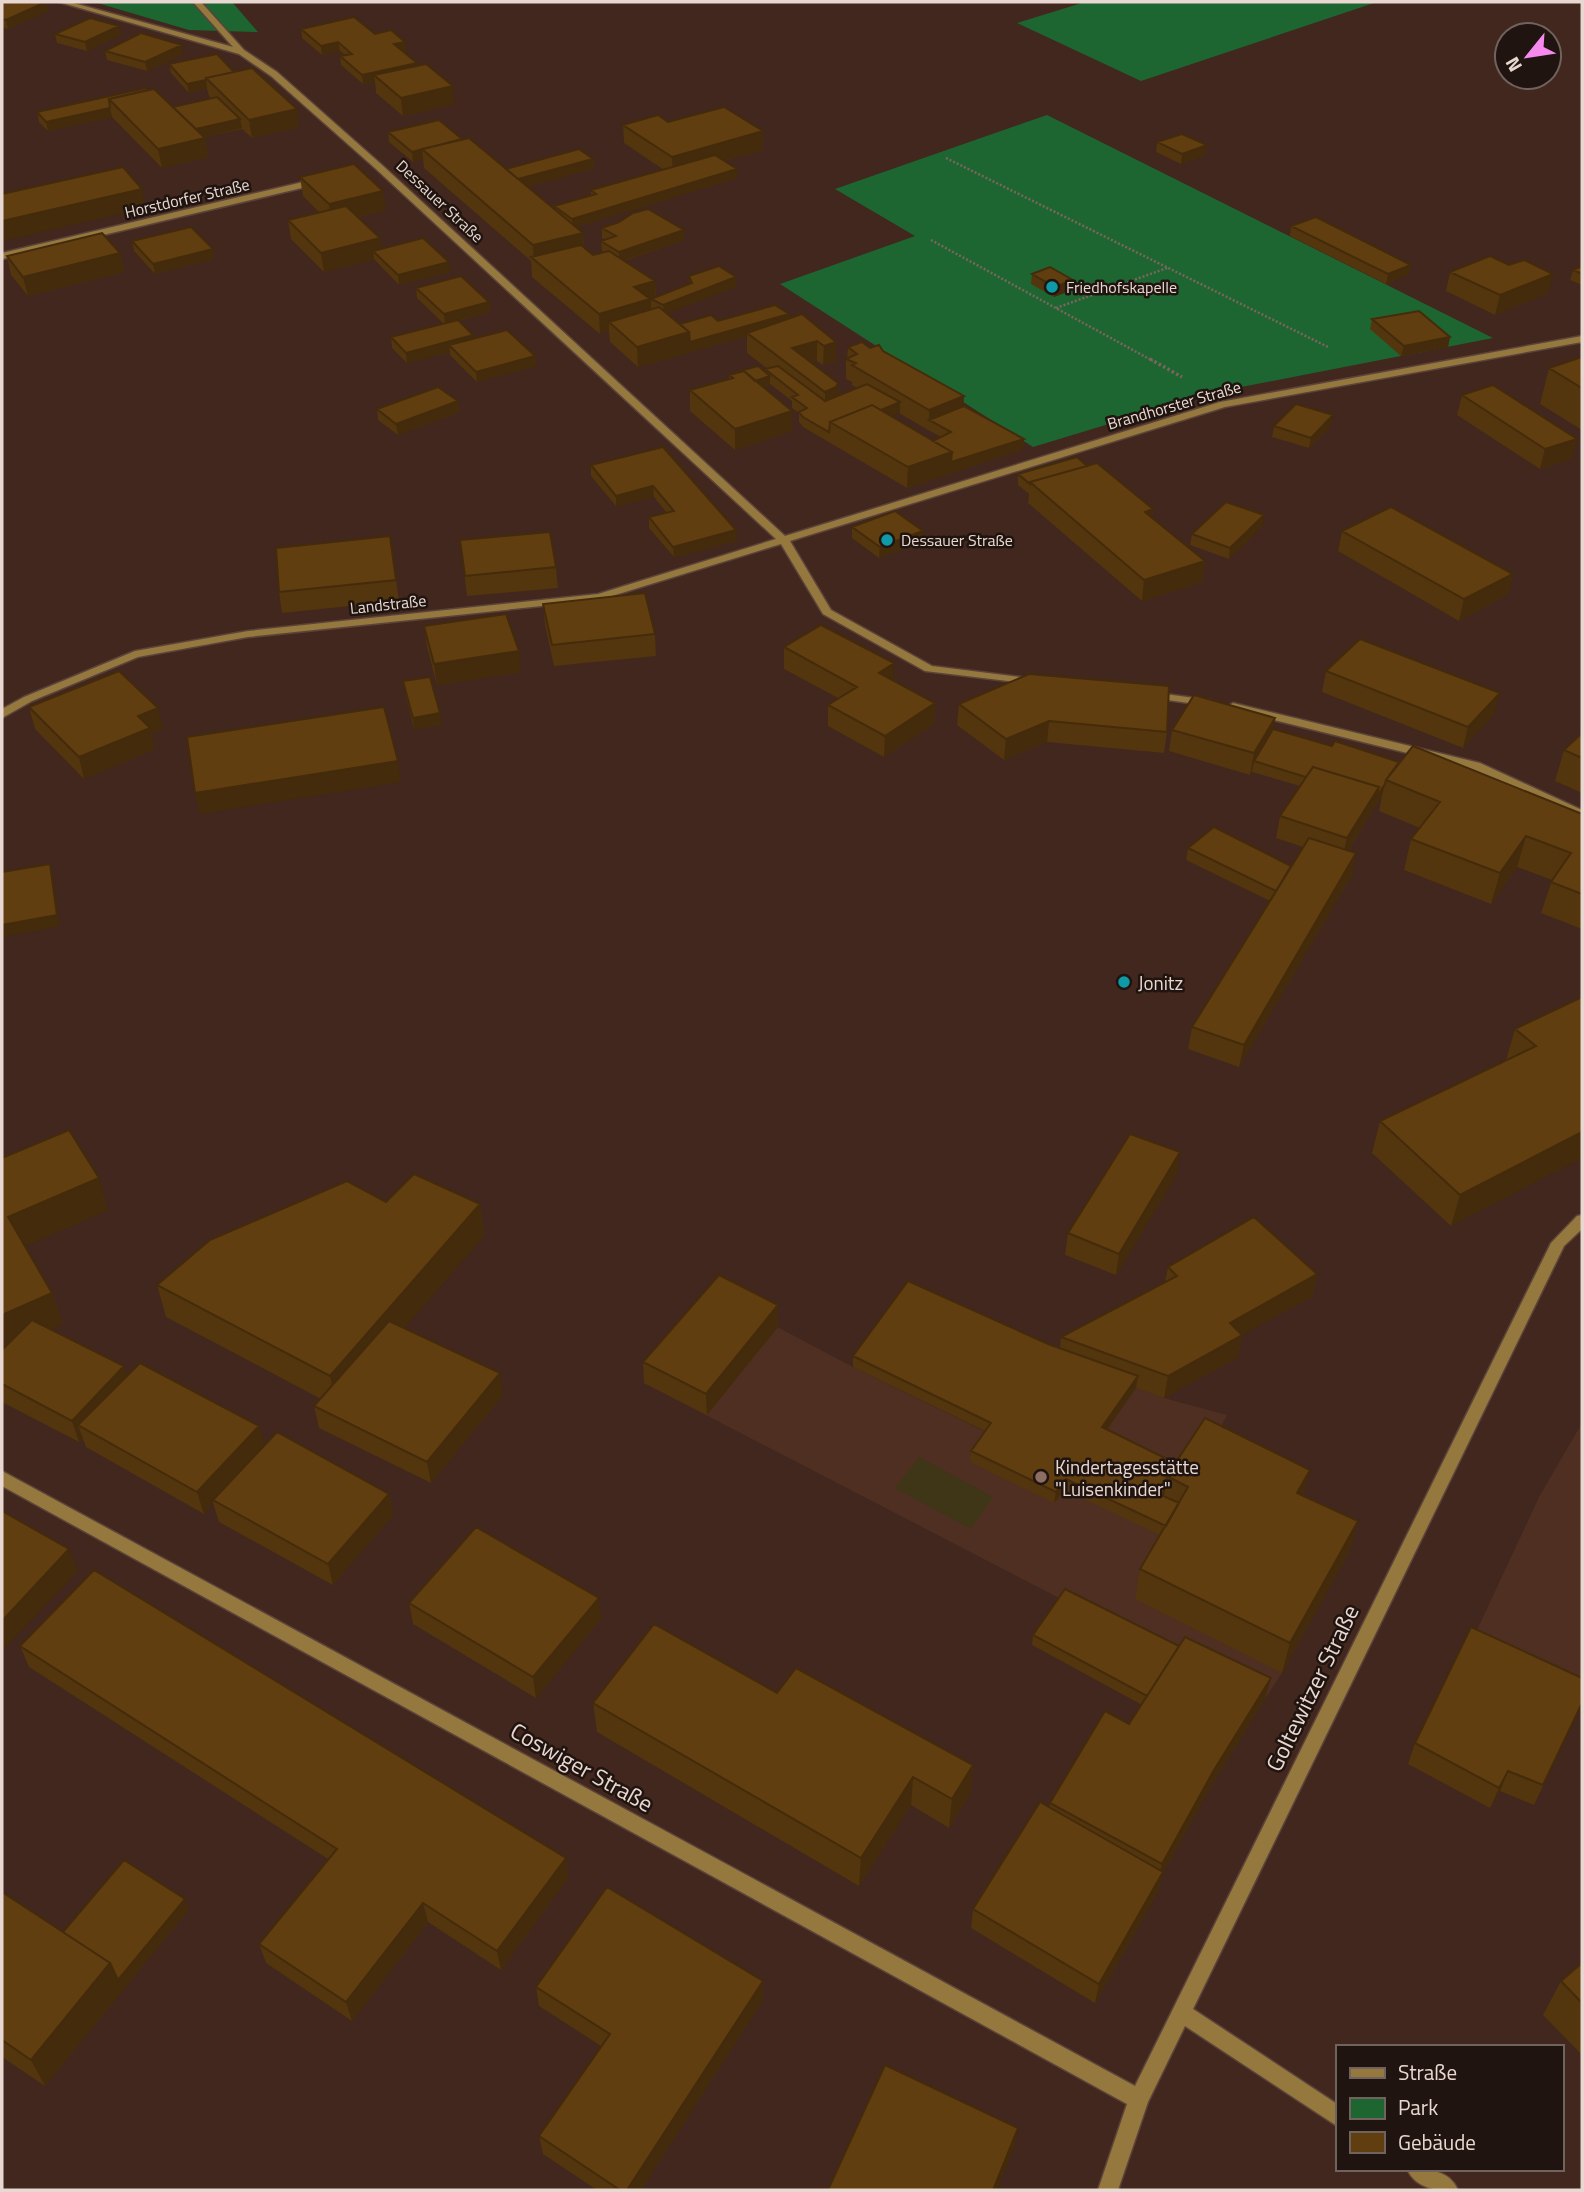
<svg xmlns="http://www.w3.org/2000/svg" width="1584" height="2192" font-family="'Titillium Web',sans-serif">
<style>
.built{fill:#4f2f22}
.green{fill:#1d6631}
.sand{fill:#3e3616}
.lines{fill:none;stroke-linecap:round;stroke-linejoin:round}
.minor-casing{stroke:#5c433a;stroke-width:3}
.path-far1{stroke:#7c655c;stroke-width:2.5;stroke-dasharray:2 2;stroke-linecap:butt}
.path{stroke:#7c655c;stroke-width:3.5;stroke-dasharray:2.5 2.5;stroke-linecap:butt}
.minor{fill:#94783d;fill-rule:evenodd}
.wall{fill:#53350e;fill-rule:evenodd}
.shaded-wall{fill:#442b0b}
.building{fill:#613e10;stroke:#442b0b;stroke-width:2}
.culture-dot{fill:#0f9aa8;stroke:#1f140f;stroke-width:2.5}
.education-dot{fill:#8d6e63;stroke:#1f140f;stroke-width:2.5}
.labels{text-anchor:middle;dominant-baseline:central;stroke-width:5;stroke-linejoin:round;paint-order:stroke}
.far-street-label{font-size:16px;fill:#e9d8d1;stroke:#1f140f}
.far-poi-label{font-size:16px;fill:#e9d8d1;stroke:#1f140f;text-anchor:start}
.poi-label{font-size:19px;fill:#e9d8d1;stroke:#1f140f;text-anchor:start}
.near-street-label{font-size:23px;fill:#e9d8d1;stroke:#1f140f}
</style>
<rect width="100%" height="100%" fill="#41271d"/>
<path class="built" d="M720 1297 853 1367 990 1434 1047 1355 1164 1398 1227 1415 1210 1450 1282 1673 1265 1699 1063 1600 644 1383Z
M1582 1423V1699L1470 1645 1539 1497Z"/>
<path class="green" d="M94 2H232L258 32 189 30Z
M1085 2H1377L1141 81 1017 23Z
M1047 115 1493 338 1211 393 1033 447 780 284 915 236 835 189Z"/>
<path class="sand" d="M919 1457 993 1497 971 1529 895 1488Z"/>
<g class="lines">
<g class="minor-casing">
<path id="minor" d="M59 2H70L233 47 193 2H201L244 50 277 72 382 165 785 536 1220 402 1582 336V342L1225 407 790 541 831 610 932 666 1037 679V683L1033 684 925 671 823 614 781 544 599 600 248 637 138 657 32 701 2 718V709L24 697 135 651 248 631 598 594 776 539 376 169 271 76 239 54Z
M320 178 323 179V183L2 259V253Z
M1150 692 1210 700 1216 703 1210 706 1146 697 1144 695Z
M1233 703 1480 763 1582 810V819L1472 769 1229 709 1227 707Z
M1582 1215V1229L1564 1246 1193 2009 1337 2104V2126L1185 2026 1148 2102 1118 2190H1098L1127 2104 2 1486V1471L1135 2086 1551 1243 1577 1216Z
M1407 2169C1427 2169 1449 2169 1458 2190 1439 2191 1416 2190 1407 2169Z"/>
</g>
<path class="path-far1" d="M946 158 1328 347
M931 240 1153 361
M1056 308 1167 268"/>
<path class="path" d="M1150 359 1182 377"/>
<use href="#minor" class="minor"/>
</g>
<path class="wall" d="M2 2H46L48 11 8 29 2 27Z
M301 29 375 34 407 51 403 52 455 104 403 116 376 93 375 82 363 84 341 65 340 56 345 55 340 51 322 55 302 38Z
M55 34 121 35 87 51 57 43Z
M105 51 183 54 147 71 107 60Z
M169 64 234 72 299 127 252 138 242 129 204 137 205 138 208 157 162 168 112 117 48 131 39 122 37 112 146 88 173 107 211 98 209 96 207 89 189 93 171 73Z
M668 122 763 150 724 161 737 178 576 227 583 233 584 247 593 255 604 252 602 251 601 241 606 240 602 238V228L684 240 624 261 655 281 656 297 690 284 689 276 736 287 667 313 680 324 718 321 789 319 802 314 836 362 823 365 817 361 811 362 838 383V396L857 388 852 385V382L846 379V359L847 358 848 347 870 348 883 351 964 406 1024 439 1023 449 907 488 803 427 799 422V413L792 408V401L770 384V386L764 388 792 431 735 450 690 411V390L729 379V375L765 372V369H768L747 353V336L638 367 610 342 609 331 600 334 532 277 531 261 424 168 423 159 413 162 389 142 388 132 462 139 506 169 593 159 594 168 527 187 555 209 554 206 591 196V190L664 170 624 143 623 125ZM899 413 928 430 941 437 933 441 891 416Z
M1157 142 1207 145 1205 155 1181 164 1156 152Z
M300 177 386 210 358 217 380 238 381 248 450 272 399 285 374 259 324 272 291 239 288 220 320 213 303 196Z
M1291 226 1409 274 1386 284 1290 236Z
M132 241 213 249 214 259 155 274 134 251Z
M120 253 124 272 28 296 11 275 7 256Z
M1582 266V285L1570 280 1573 270Z
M1450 272 1548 293 1495 315 1446 291Z
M1032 274 1073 280 1072 290 1054 297 1031 284Z
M416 288 489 302 490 312 458 321 473 339 535 356 536 366 477 382 450 355V352L407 363 392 348 391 337 444 324 417 298Z
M1372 319 1450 337 1448 347 1401 356 1370 329Z
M1582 357V430L1540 404 1549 368Z
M1462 395 1577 439 1571 459 1540 469 1457 415Z
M458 401 459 412 398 435 378 420 377 409Z
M1274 426H1331L1309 448 1272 437Z
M663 447 737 541 674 557 649 528V517L667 513 654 497 616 506 591 476V465Z
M1087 466 1153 509 1152 518 1205 561 1202 582 1142 601 1028 503 1029 494 1018 485V474Z
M1263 526 1229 559 1190 545 1192 534Z
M852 527 923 531 922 542 879 558 852 538Z
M1342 531 1513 574 1508 594 1459 621 1338 551Z
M390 536 399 601 282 613 279 592Z
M460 540 556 567 558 588 467 596Z
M543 604 655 634 656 656 554 666 545 625Z
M424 626 521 672 437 685 427 647Z
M784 647 893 680 935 703 934 724 884 757 828 726V705L838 698 784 669Z
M1326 671 1494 714 1463 748 1322 692Z
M403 681 442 725 414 729 405 692Z
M959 704 1167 732 1164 753 1047 742 1004 760 957 725Z
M29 707 163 729 151 734 155 749 84 779 35 729Z
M1273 729 1332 746 1399 762 1582 814V929L1541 913 1552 880 1517 867 1491 904 1404 870 1411 839 1420 828 1379 811 1382 795 1348 851 1352 875 1239 1067 1188 1049 1192 1027 1270 901 1186 860 1188 848 1291 866 1303 847 1276 838 1280 816 1300 786 1252 772 1250 775 1169 751 1172 730Z
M1582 733V793L1555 781 1564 750Z
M1582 997 1451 1226 1372 1153 1380 1121 1506 1060 1515 1029Z
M2 1158 108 1210 24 1246 52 1293 63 1324 51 1329 127 1376 259 1426 264 1445 389 1494 393 1515 333 1585 219 1522 213 1503 204 1514 86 1447 83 1439 79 1442 2 1402Z
M1177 1174 1116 1275 1065 1255 1068 1233Z
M386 1202 480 1204 484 1236 404 1328 503 1395 431 1483 319 1428 314 1406 321 1399 166 1317 157 1285Z
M1168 1267 1317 1274 1312 1296 1242 1335 1238 1357 1164 1398 1136 1388 1107 1429 1175 1463 1310 1470 1303 1496 1358 1521 1349 1552 1282 1673 1135 1599 1140 1569 1160 1535 1065 1490 1054 1503 970 1462 971 1451 985 1431 853 1367V1356L1048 1344 1060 1348 1061 1337 1165 1282Z
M778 1305V1327L707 1415 644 1383 643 1362Z
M409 1603 601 1619 536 1698 413 1624Z
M1033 1635 1265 1699 1209 1790 1163 1873 1158 1892 1095 2003 971 1928 973 1909 1049 1807 1050 1803 1129 1724 1142 1705 1032 1645Z
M20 1646 566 1858 568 1878 501 1970 428 1922 352 2021 266 1963 259 1944 328 1859 29 1667Z
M777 1693 973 1765 970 1794 949 1828 911 1805 859 1886 597 1732 593 1703Z
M1582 1704 1534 1805 1500 1791 1490 1808 1408 1764 1415 1743Z
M2 1892 63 1932 189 1909 45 2086 2 2057Z
M1582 1963V2055L1543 2015 1561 1981Z
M536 1987 763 2000 641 2190H597L543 2154 539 2136 601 2046 539 2006Z"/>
<path class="shaded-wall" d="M46 2 48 11 8 29 6 20Z
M119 26 121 35 87 51 85 42Z
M338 42 340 51 322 55 321 46Z
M405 42 407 51 395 53 394 44Z
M182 45 183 54 147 71 145 62Z
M417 63 418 72 374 75 375 82 363 84 362 75Z
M206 80 207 89 189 93 187 84Z
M453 86 455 104 403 116 401 98Z
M110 108 112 117 48 131 46 122Z
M297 109 299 127 252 138 249 120Z
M240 119 242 128 192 140 190 130Z
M763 131V150L673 175 672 157Z
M205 138 208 157 162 168 158 149Z
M1207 145 1205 155 1181 164 1182 154Z
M422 150 423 159 413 162 412 152Z
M593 159 594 168 517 190 516 180Z
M737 169V178L573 228 572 219Z
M142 189 146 208 2 241V221Z
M383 191 386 210 331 223 329 204Z
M684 230V240L619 262V252Z
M583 233 584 252 534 261 533 245Z
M380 238 382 257 373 251 374 259 324 272 321 253Z
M213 249 214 259 155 274 153 264Z
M120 253 124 272 28 296 23 277Z
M449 262 450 272 399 285 398 275Z
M1411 265 1409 274 1386 284 1388 274Z
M1553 274 1548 293 1495 315 1500 295Z
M736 277V287L664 315 663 305Z
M1073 280 1072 290 1054 297 1055 287Z
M655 281 656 301 651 299V319L609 322V331L600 334 599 314 634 287Z
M489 302 490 312 445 324 444 314Z
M789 314V324L747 333V336L638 367 637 347 689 332Z
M473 335 474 346 449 345 450 352 407 363 406 353Z
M1450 337 1448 347 1401 356 1404 346Z
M817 341V361L792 368V348Z
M836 342V362L823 365 824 346Z
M535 356 536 366 477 382 476 372Z
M770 376V386L747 393 746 383Z
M838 383V403L825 412V392Z
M964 396 963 416 929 420V410Z
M458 401 459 412 398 435 396 424Z
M900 402V413L850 434 839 428Z
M792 411V431L735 450V429Z
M1333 415 1331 426 1309 448 1311 438Z
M1024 439 1023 449 907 488 908 467 952 452Z
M1577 439 1571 459 1540 469 1545 449Z
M653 486 654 497 616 506V496Z
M1153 509 1151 530 1145 512Z
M1264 515 1263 526 1229 559 1230 548Z
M736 530 737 541 674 557 673 547Z
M923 531 922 542 879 558 880 547Z
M1205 561 1202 582 1142 601 1144 580Z
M1513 574 1508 594 1459 621 1464 599Z
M519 651 521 672 437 685 434 664Z
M894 663 893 684 879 673Z
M1500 693 1494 714 1463 748 1468 727Z
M935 703 934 724 884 757 885 736Z
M158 708 163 729 151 734 155 749 84 779 79 757 138 716Z
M440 713 442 725 414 729 413 718Z
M1275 718 1271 740 1254 761 1252 772 1250 775 1254 753Z
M1049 721 1047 742 1004 760 1006 739Z
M398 761 401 782 200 814 195 793Z
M1385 784 1382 795 1342 860 1347 838 1379 787Z
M1526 836 1517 867 1491 904 1500 873Z
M1356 853 1352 875 1239 1067 1244 1045Z
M50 864 53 875 60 926 2 937V925Z
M1582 1132V1158L1451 1226 1460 1195Z
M1180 1152 1177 1174 1116 1275 1119 1254Z
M99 1178 108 1210 19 1249 8 1217Z
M480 1204 484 1236 337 1407 330 1376Z
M1317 1274 1312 1296 1237 1338 1242 1335 1238 1357 1164 1398 1168 1376 1230 1323Z
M52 1293 63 1324 2 1352V1315Z
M778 1305V1327L707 1415 706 1394Z
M124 1366 131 1388 78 1425 83 1439 79 1442 72 1421Z
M500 1373 503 1395 431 1483 427 1462Z
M1138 1376 1136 1388 1101 1438 1102 1427Z
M259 1426 265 1447 213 1500V1503L204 1514 197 1492Z
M1310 1470 1302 1501 1297 1493Z
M1066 1479 1065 1490 1054 1503 1056 1492Z
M389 1494 393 1515 333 1585 328 1564Z
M1358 1521 1349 1552 1282 1673 1290 1643Z
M69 1549 78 1571 2 1651V1621Z
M599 1598 601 1619 536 1698 533 1677Z
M1271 1678 1265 1699 1209 1790 1163 1873 1158 1892 1095 2003 1099 1984 1158 1882 1162 1864 1214 1770Z
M973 1765 970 1794 949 1828 952 1799Z
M1508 1771 1500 1791 1490 1808 1499 1788Z
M913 1777 911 1805 859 1886 861 1858Z
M566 1858 568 1878 501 1970 497 1951Z
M185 1899 189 1909 45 2086 31 2060 110 1963Z
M423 1903 428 1922 352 2021 346 2002Z
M763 1981V2000L641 2190H627Z
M1018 2128 1015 2146 997 2190H993Z"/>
<path class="building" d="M2 2H46L6 20 2 19Z
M354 17 375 34 391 30 405 42 394 44 417 63 362 75 340 56 352 54 338 42 321 46 301 29Z
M90 18 119 26 85 42 55 34Z
M141 33 182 45 145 62 105 51Z
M217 54 234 72 206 78V80L187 84 169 64Z
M426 64 453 86 401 98 374 75Z
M252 68 297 109 249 120 206 78Z
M146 88 148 90 109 99 110 108 46 122 37 112Z
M154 89 205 138 158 149 109 99Z
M217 97 240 119 196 129 173 107Z
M724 107 763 131 672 157 623 125 658 115 668 122Z
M439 120 462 139 412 152 388 132Z
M1182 134 1207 145 1182 154 1157 142Z
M469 138 583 233 533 245 422 149Z
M579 149 593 159 518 179 506 169Z
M715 155 737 169 572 219 554 206 596 194 591 190Z
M354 164 383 191 329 204 300 177Z
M123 167 142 189 2 221V194Z
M346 206 380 238 321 253 288 220Z
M648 209 684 230 619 252 601 241 616 236 602 228 619 222 633 213Z
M1316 217 1411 265 1388 274 1291 226Z
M191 227 213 249 153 264 132 241Z
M102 233 120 253 23 277 7 256Z
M423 238 449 262 398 275 373 251Z
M581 245 593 255 609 251 655 281 634 287 650 299 599 314 531 257Z
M1490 256 1509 265 1524 260 1553 274 1500 295 1450 272Z
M719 266 736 277 663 305 651 299 692 283 689 276Z
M1582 266V274L1573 270Z
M1050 267 1073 280 1055 287 1032 274Z
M461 276 489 302 444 314 416 288Z
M775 305 789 314 690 342 689 332 680 324 711 315 718 321Z
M659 307 689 332 637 347 609 322Z
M1419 311 1450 337 1404 346 1372 319Z
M802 314 836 342 824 346 817 341 792 348 838 383 836 387 825 392 747 333Z
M458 320 473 335 406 353 391 337Z
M507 330 535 356 476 372 449 345Z
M862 342 870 348 879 345 883 351 964 396 929 410 852 365 856 363 846 359 857 354 848 347Z
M1582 357V388L1549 368Z
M758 366 770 376 755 381 744 371 736 372Z
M778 366 825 401 867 384 900 402 881 410 872 405 830 422 829 432 803 417 799 412 807 408 792 397 798 395 765 369Z
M744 371 792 411 735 429 690 390 733 378 729 375Z
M1493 385 1577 439 1545 449 1462 395Z
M438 387 458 401 396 424 377 409Z
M1296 404 1333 415 1311 438 1274 426Z
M872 405 952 452 908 467 830 422Z
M964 406 1024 439 951 462 952 452 933 441 951 432 929 420Z
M663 447 736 530 673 547 649 517 674 511 653 486 616 496 591 465Z
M1077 457 1087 466 1030 482V484L1018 474Z
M1097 463 1153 509 1145 512 1205 561 1144 580 1030 482Z
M1226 502 1264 515 1230 548 1192 534Z
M1391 507 1513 574 1464 599 1342 531Z
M895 511 923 531 880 547 852 527Z
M550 532 556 567 465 576 460 540Z
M390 536 396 580 279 592 276 548Z
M645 593 655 634 552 645 543 604Z
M506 614 519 651 434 664 424 626Z
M821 625 894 663 879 673 935 703 885 736 828 705 857 687 784 647Z
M1360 639 1500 693 1468 727 1326 671Z
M119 671 158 708 138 716 150 728 79 757 29 707Z
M1029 674 1169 686 1167 732 1049 721 1006 739 959 704Z
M430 677 440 713 413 718 403 681Z
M1194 695 1275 718 1254 753 1172 730Z
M384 707 398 761 195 793 187 737Z
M1273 729 1332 746 1335 741 1399 762 1386 780 1385 784 1376 798 1379 787 1313 767 1306 777 1254 761Z
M1582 733V758L1564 750Z
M1413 746 1582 814V894L1551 882 1571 853 1526 836 1500 873 1411 839 1440 802 1386 780Z
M1313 767 1379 787 1347 838 1280 816Z
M1214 827 1291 866 1276 891 1188 848Z
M1309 838 1356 853 1244 1045 1192 1027Z
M50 864 57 915 2 925V872Z
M1582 997V1132L1460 1195 1380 1121 1536 1046 1515 1029Z
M69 1130 99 1178 8 1217 52 1293 2 1315V1158Z
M1130 1134 1180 1152 1119 1254 1068 1233Z
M414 1174 480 1204 330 1376 157 1285 210 1240 347 1181 386 1202Z
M1254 1217 1317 1274 1230 1323 1242 1335 1168 1376 1061 1337 1177 1276 1168 1267Z
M719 1275 778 1305 706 1394 643 1362Z
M908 1281 1048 1344 1138 1376 1102 1427 1175 1463 1167 1476 1163 1496 1179 1503 1166 1526 1066 1479 1056 1492 971 1451 991 1423 853 1356Z
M32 1320 124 1366 72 1421 2 1384V1350Z
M389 1321 500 1373 427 1462 314 1406Z
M140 1363 259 1426 197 1492 78 1425Z
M1205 1418 1310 1470 1297 1493 1358 1521 1290 1643 1140 1569 1188 1487 1167 1476Z
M277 1432 389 1494 328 1564 213 1500Z
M2 1511 69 1549 2 1621Z
M476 1527 599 1598 533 1677 409 1603Z
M94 1570 566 1858 497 1951 423 1903 346 2002 259 1944 337 1849 20 1646Z
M1065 1589 1179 1646 1147 1696 1033 1635Z
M654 1624 777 1693 796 1668 973 1765 952 1799 913 1777 861 1858 593 1703Z
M1471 1627 1582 1678V1703L1543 1785 1508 1771 1499 1788 1415 1743Z
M1185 1637 1271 1678 1214 1770 1162 1864 1050 1803 1105 1711 1129 1724Z
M1040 1802 1163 1872 1099 1984 973 1909Z
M124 1860 185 1899 118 1980 110 1963 63 1932Z
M607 1887 763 1981 627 2190H620L539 2136 610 2034 536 1987Z
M2 1892 110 1963 31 2060 2 2040Z
M1582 1963V2003L1561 1981Z
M885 2065 1018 2128 993 2190H828Z"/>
<g class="culture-dot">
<circle cx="1052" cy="287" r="7"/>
<circle cx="887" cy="540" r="7"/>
<circle cx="1124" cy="982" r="7"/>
</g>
<circle class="education-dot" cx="1041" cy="1477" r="7"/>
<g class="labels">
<g class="far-street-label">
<text transform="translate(187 198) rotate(-13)">Horstdorfer Straße</text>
<text transform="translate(440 201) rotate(43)">Dessauer Straße</text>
<text transform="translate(1174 405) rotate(-16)">Brandhorster Straße</text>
<text transform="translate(388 604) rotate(-6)">Landstraße</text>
</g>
<g class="far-poi-label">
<text x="1066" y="287">Friedhofskapelle</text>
<text x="901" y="540">Dessauer Straße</text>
</g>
<g class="poi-label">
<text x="1138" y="982">Jonitz</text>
<text x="1055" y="1466">Kindertagesstätte<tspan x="1055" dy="22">"Luisenkinder"</tspan></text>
</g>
<g class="near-street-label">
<text transform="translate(1312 1688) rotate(-64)">Goltewitzer Straße</text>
<text transform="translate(582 1767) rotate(29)">Coswiger Straße</text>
</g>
</g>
<rect width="1584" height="2192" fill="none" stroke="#e9d8d1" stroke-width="7"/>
<rect x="1336" y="2045" width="228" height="126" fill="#1f140f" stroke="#70625d" stroke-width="2"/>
<rect x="1350" y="2068" width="35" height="10" fill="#94783d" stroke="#70625d" stroke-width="2"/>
<text x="1398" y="2080" font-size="21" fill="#e9d8d1">Straße</text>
<rect x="1350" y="2098" width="35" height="21" fill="#1d6631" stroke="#70625d" stroke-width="2"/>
<text x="1398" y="2115" font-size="21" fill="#e9d8d1">Park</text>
<rect x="1350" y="2132" width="35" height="21" fill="#613e10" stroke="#70625d" stroke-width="2"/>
<text x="1398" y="2150" font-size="21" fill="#e9d8d1">Gebäude</text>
<g transform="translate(1528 56) rotate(240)"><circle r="33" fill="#1f140f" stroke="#70625d" stroke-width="2"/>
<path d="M0-5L12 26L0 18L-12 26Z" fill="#f689ee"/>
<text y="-10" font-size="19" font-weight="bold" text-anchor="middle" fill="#e9d8d1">N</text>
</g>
</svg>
